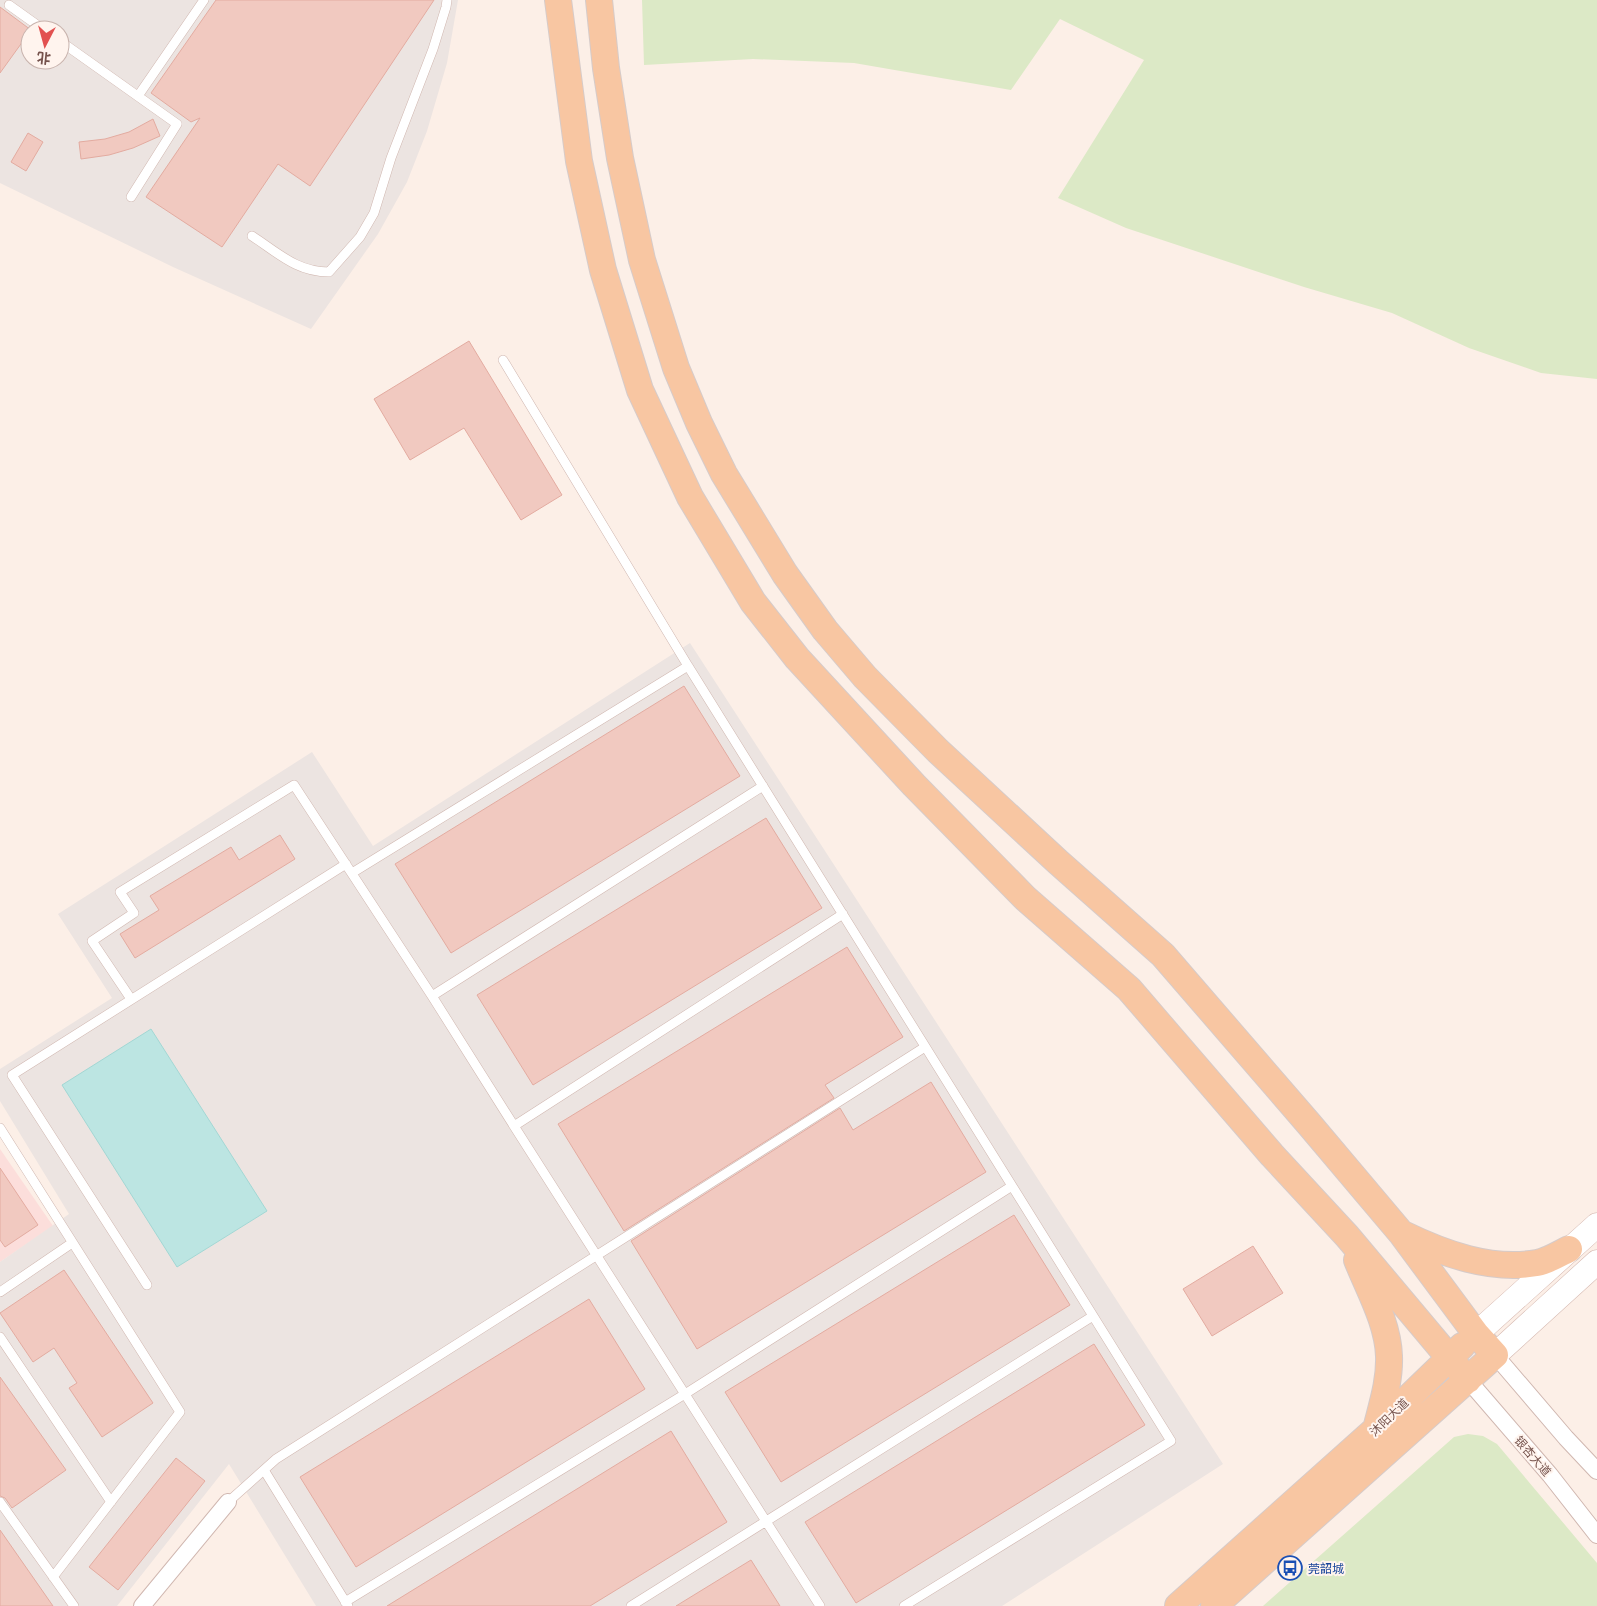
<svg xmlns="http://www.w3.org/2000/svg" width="1597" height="1606" font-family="'PT Sans Narrow','Noto Sans SC',sans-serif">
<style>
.commercial{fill:#fcdedb}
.industrial{fill:#ece4e1;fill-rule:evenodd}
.green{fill:#dce9c6}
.water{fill:#bce5e2;stroke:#a2d7d4}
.building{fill:#f1c9c0;stroke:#e3aba0}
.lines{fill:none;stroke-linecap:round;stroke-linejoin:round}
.lane-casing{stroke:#d0b7b0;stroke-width:10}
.street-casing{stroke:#d0b7b0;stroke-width:18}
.secondary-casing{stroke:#d5b8b0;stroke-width:25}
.primary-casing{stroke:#d6cbc9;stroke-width:28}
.lane{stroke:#fff;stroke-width:9}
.street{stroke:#fff;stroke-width:16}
.secondary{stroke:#fff;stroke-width:24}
.primary{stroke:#f8c6a2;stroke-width:26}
.labels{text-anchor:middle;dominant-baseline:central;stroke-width:4;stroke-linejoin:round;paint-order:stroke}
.street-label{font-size:12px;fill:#75524c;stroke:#fff4ee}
.transit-label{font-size:12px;fill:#164399;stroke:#fff4ee;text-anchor:start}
</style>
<rect width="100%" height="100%" fill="#fcefe7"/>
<path class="commercial" d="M0 1149 53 1226 0 1262Z"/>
<path class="industrial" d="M0 0H458L447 63 427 131 407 182 378 234 311 329 173 267 0 183ZM30 30H60V60H30Z
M690 643 1223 1464 1002 1606H316L229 1464 117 1606H0V1262L69 1214 0 1101V1069L112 998 58 914 312 752 373 846Z"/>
<path class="green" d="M642 0H1597V379L1541 373 1469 348 1392 313 1304 287 1126 228 1058 198 1144 60 1060 19 1011 90 854 63 753 59 644 65Z
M1468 1434 1483 1436 1497 1444 1597 1563V1606H1263L1454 1437Z"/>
<path class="water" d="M151 1029 267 1211 177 1267 62 1085Z"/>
<path class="building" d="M216 0H434L310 186 278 164 222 247 146 197 200 118 191 122 151 93Z
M0 7 31 30 0 73Z
M153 119 160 136 133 148 109 155 81 159 79 142 105 139 129 132Z
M28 133 43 142 26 171 11 162Z
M469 341 562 495 521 520 464 428 410 460 374 399Z
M684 686 740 776 451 953 395 864Z
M766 818 822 908 533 1085 477 995Z
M280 835 295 859 135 958 120 934 159 910 150 896 231 847 239 860Z
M847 947 903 1037 825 1085 834 1098 624 1231 558 1124Z
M931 1082 986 1172 697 1349 631 1241 840 1108 853 1130Z
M0 1168 38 1225 5 1247 0 1240Z
M1014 1215 1070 1305 781 1482 725 1392Z
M1253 1246 1283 1293 1212 1336 1183 1289Z
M64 1270 153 1403 102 1437 69 1388 77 1383 54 1348 33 1362 0 1313Z
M589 1299 645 1389 356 1567 300 1477Z
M1094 1344 1145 1425 856 1603 805 1522Z
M0 1377 66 1470 12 1508 5 1498 0 1496Z
M671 1431 727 1522 590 1606H387Z
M176 1458 205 1481 118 1590 89 1567Z
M0 1530 53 1606H0Z
M751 1560 780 1606H676Z"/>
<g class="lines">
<g class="lane-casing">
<path id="lane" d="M9 5 44 30
M60 41 177 124 131 197
M138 96 204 0
M252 236C278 253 297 272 329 272L360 237 374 213 391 158 433 49 446 7 447 0
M503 360 688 666
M352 873 688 666 1171 1441 904 1606
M432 996 763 786
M131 999 92 941 134 913 120 892 294 785 432 996 514 1126 820 1606
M514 1126 843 914
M0 1128 180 1412 53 1577
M147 1285 12 1075 346 864
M0 1292 72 1243
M0 1337 111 1502
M264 1470 348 1606
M0 1502 74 1606
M228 1502 276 1459 925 1047
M345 1602 685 1394 1012 1186
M631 1606 1093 1316"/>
</g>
<g class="street-casing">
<path id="street" d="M1495 1355 1566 1438 1597 1471
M1468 1380 1550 1475 1597 1535
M142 1606 228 1502"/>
</g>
<g class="secondary-casing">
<path id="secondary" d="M1476 1334 1597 1225
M1495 1355 1597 1262"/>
</g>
<g class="primary-casing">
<path id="primary" d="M558 0 579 161 603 270 640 390 690 497 753 602 797 658 914 785 1025 898 1129 989 1272 1155 1347 1236 1468 1380
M599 0 606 68 620 158 642 260 676 368 699 423 724 474 785 574 825 630 865 677 938 751 1058 862 1163 955 1309 1124 1401 1233 1476 1334 1495 1355 1214 1606
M1403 1234C1444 1254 1491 1271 1537 1263 1548 1261 1559 1254 1569 1249
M1357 1260C1369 1290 1388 1323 1389 1356 1390 1381 1382 1405 1376 1429
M1178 1606 1375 1430 1462 1346"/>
</g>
<use href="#lane" class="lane"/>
<use href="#street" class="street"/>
<use href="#secondary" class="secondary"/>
<use href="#primary" class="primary"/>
</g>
<defs>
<g id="bus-ring" transform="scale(1.25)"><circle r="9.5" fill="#fff4ee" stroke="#1a4fb4" stroke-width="1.5"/><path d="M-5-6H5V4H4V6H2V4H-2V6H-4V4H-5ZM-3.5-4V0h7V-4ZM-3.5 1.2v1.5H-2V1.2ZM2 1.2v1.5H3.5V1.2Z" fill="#1a4fb4"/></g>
</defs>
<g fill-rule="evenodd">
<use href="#bus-ring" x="1290" y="1568"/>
</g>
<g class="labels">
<g class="street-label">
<text transform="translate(1389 1417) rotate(-44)">沐阳大道</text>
<text transform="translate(1533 1456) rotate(49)">银杏大道</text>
</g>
<g class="transit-label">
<text x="1308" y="1568">莞韶城</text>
</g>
</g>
<g transform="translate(45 45) rotate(186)"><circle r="24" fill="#fff4ee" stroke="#c8b3ad"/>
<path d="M0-4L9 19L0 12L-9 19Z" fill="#e25150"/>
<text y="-8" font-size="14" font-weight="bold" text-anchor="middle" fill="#75524c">北</text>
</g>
</svg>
